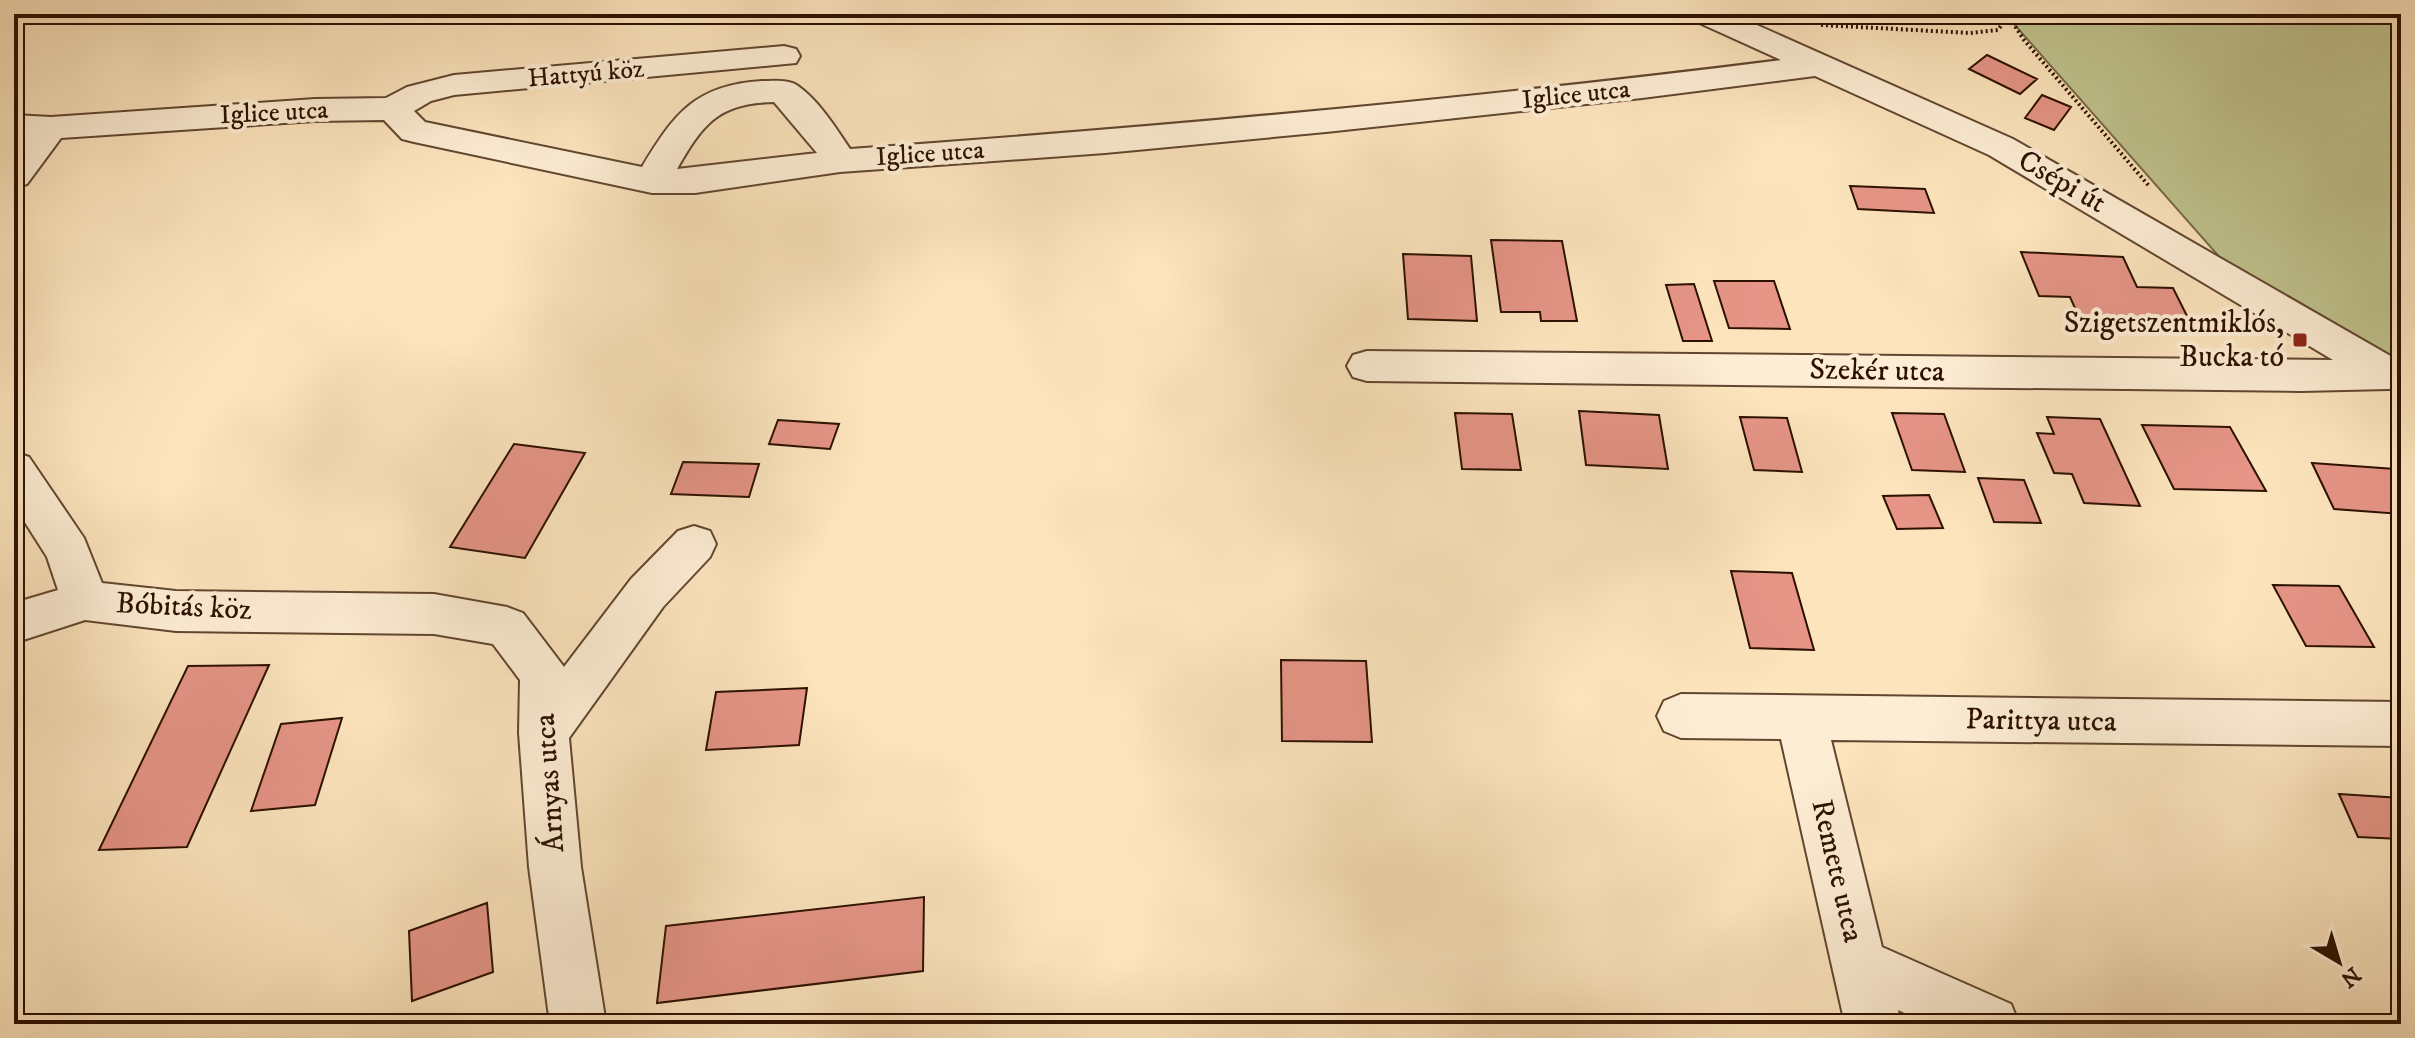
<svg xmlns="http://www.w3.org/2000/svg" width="2415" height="1038" font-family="'IM FELL DW Pica',serif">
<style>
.green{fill:#c1c48f;stroke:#776a48;stroke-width:2}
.building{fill:#e69587;stroke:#2d1100;stroke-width:2}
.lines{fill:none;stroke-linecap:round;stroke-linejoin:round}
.minor-casing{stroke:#61462f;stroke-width:4}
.path{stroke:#2d1100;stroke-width:4;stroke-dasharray:2 3;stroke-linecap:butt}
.minor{fill:#fdedd4;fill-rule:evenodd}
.poi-dot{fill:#8f2418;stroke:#fdedd4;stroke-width:3}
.labels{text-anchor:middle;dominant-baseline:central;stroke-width:8;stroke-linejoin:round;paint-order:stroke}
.far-street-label{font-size:26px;fill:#2d1100;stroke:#fdedd4}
.street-label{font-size:30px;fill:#2d1100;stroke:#fdedd4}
.poi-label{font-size:30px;fill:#2d1100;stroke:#fdedd4;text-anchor:end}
</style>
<rect width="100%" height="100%" fill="#fce4bd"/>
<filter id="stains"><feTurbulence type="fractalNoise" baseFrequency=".0025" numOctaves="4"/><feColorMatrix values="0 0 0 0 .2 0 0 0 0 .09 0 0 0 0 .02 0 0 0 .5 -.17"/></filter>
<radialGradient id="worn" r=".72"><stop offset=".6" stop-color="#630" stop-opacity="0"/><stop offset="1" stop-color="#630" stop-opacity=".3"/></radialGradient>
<path class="green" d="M2005 14H2401V367L2223 261Z"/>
<path class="building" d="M1987 55 2037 79 2020 94 1969 69Z
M2042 95 2071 107 2054 130 2025 118Z
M1850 186 1925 189 1934 213 1858 209Z
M1491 240 1562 241 1577 321H1541L1540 312H1501Z
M2021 252 2123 257 2137 287 2173 288 2195 332 2083 326 2070 297 2039 296Z
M1403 254 1471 256 1477 321 1408 319Z
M1714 281H1774L1790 329 1729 328Z
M1694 284 1712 341H1683L1666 285Z
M1579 411 1659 415 1668 469 1586 465Z
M1455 413 1512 414 1521 470 1462 469Z
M1892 413 1944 414 1965 472 1912 470Z
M1740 417 1787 418 1802 472 1754 470Z
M2047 417 2100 419 2140 506 2084 503 2072 474 2054 473 2037 433 2054 434Z
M778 420 839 424 830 449 769 444Z
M2142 425 2230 427 2266 491 2174 489Z
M514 444 585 453 525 558 450 547Z
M683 462 759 464 749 497 671 494Z
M2312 463 2395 469 2401 480V514L2334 509Z
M1978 478 2024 480 2041 523 1994 522Z
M1929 495 1943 528 1897 529 1883 496Z
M1731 571 1792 573 1814 650 1750 648Z
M2273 585 2339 586 2374 647 2306 646Z
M1281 660 1366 661 1372 742 1282 741Z
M269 665 187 847 99 850 188 666Z
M807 688 799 745 706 750 716 692Z
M342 718 315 805 251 811 281 724Z
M2339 794 2401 798V839L2358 837Z
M924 897 923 971 657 1003 666 926Z
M487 903 493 972 412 1001 409 931Z"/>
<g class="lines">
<g class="minor-casing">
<path id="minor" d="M1690 14H1732L2013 139 2401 362V385L2389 389 2301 391 1367 381 1353 377 1347 366 1353 355 1367 351 2333 360 1989 155 1815 76 1642 98 1326 132 1105 153 840 172 695 193H652L414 142 402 139 384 120 315 121 61 138 27 184 14 188V152L25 138 14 137V115L51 117 315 99 386 98 407 87 454 75 784 46 796 49 800 56 796 63 454 95 431 101 414 111 425 122 642 167C674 114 695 85 762 81 773 81 789 79 798 86 819 101 836 128 850 149 1161 127 1471 99 1781 60L1695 21ZM774 102 817 153 677 169C703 123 719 103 774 102Z
M14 452 29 457 84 538 102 583 176 591 434 594 507 607 523 613 564 667 631 579 678 531 694 526 710 531 716 544 710 557 663 607 569 738 581 867 606 1024H550L529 867 519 733 520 680 493 644 434 634 176 631 85 620 14 643V603L58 590 47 557 14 505Z
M1681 694 2401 702V746L1831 740 1882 947 2011 1004 2019 1024H1928L1898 1010 1901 1024H1845L1781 739 1681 738 1664 731 1657 716 1664 701Z"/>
</g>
<path class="path" d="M2007 14 2024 40 2149 186
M1821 25 1970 33 1998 30 2007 17"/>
<use href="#minor" class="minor"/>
</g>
<rect class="poi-dot" x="2292" y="332" width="16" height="16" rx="4"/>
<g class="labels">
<g class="far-street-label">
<text transform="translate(586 74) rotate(-5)">Hattyú köz</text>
<text transform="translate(1576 95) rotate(-6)">Iglice utca</text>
<text transform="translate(274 113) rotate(-3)">Iglice utca</text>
<text transform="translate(930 154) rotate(-4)">Iglice utca</text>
</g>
<g class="street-label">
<text transform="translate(2062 182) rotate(30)">Csépi út</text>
<text transform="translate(1877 371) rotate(1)">Szekér utca</text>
<text transform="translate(184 607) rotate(3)">Bóbitás köz</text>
<text transform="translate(2041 721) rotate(1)">Parittya utca</text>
<text transform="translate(550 783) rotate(-94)">Árnyas utca</text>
<text transform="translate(1837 871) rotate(77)">Remete utca</text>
</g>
<g class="poi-label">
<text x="2284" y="323">Szigetszentmiklós,<tspan x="2284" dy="34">Bucka tó</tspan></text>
</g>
</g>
<rect width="2415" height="1038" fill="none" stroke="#fce4bd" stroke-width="48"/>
<rect x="16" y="16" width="2383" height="1006" fill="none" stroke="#2d1100" stroke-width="4"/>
<rect x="24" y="24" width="2367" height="990" fill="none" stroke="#2d1100" stroke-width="2"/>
<g transform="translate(2339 962) rotate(142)" stroke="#fdedd4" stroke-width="6" paint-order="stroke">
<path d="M0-6L14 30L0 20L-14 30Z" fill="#2d1100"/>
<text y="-12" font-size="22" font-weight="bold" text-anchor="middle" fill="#2d1100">N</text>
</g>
<rect width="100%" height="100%" filter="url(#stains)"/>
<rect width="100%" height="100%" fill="url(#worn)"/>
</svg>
